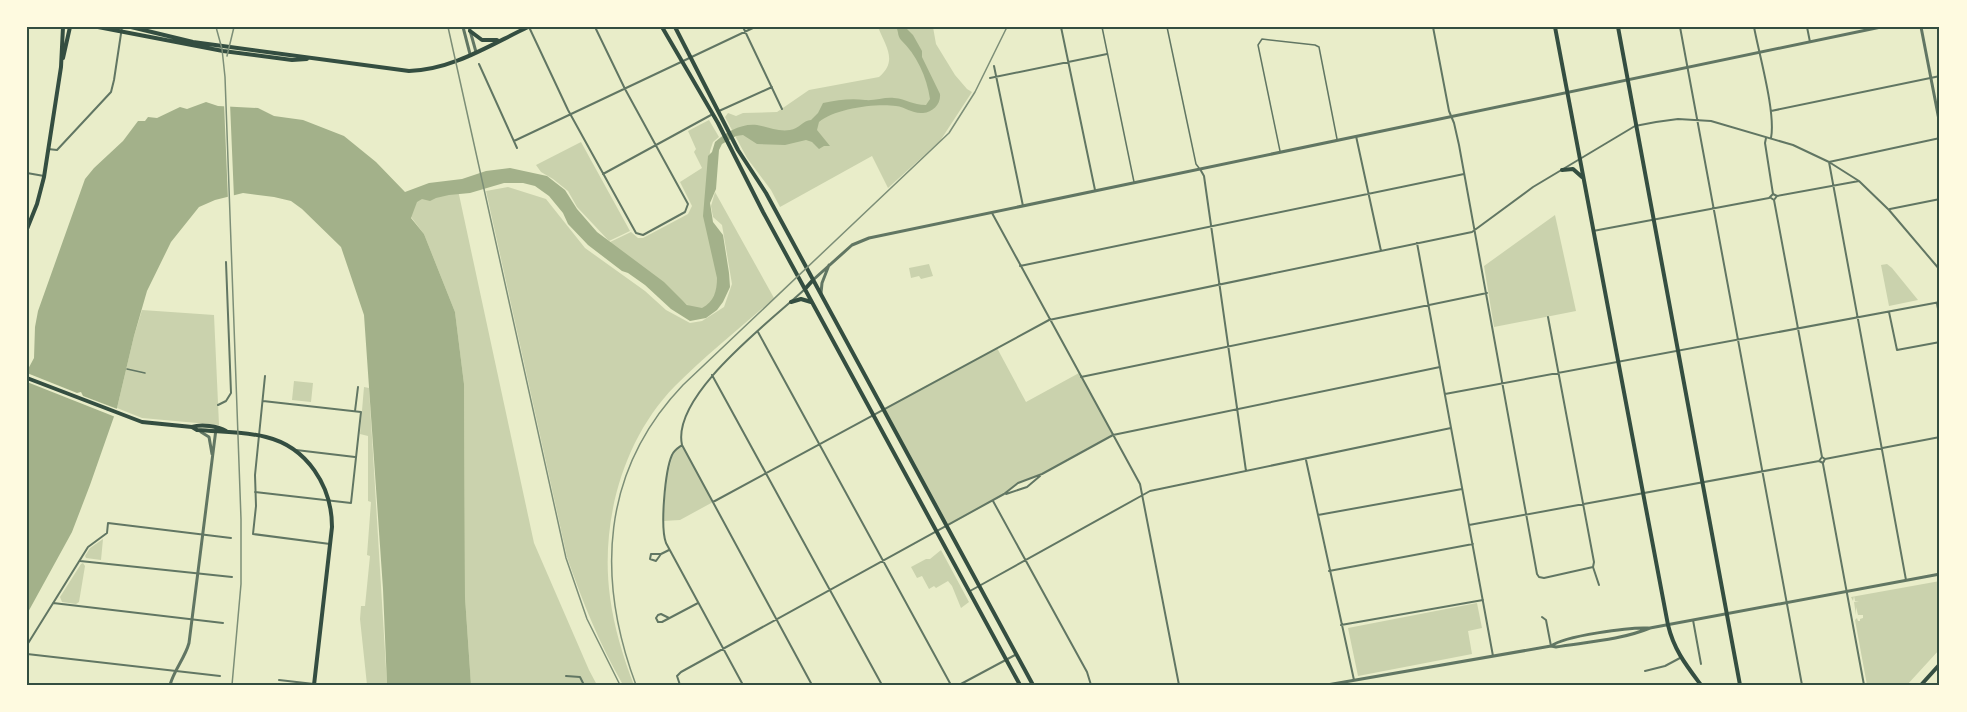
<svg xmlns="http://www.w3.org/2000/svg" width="1967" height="712" font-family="'Archivo Narrow',sans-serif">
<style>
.green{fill:#cad2ad}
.water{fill:#a3b18a}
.pier{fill:#e9edc9}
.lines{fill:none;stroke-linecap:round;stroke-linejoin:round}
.service{stroke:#617663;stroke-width:1.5}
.minor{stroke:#617663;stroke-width:2}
.tertiary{stroke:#617663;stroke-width:3}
.secondary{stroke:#344e41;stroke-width:4}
.trunk{stroke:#344e41;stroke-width:4}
.rail{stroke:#7c8e77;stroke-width:1.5}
.neatline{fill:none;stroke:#344e41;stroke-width:2}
</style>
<rect width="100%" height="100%" fill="#e9edc9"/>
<path class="green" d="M878 27H933L936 44 955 75 967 89 972 92 940 141 888 188 872 156 780 207 771 190 747 158 725 117 728 113 736 116 743 113 777 112 809 90 879 77C898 61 886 47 878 27Z
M709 120 719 137 713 142 710 151 705 216 719 274 717 295 708 307 694 310 608 243 631 232 638 238H643L688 214 692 206 680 182 702 168 694 152 696 149 688 131Z
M581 142 630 231 609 241 577 207 568 191 553 179 541 172 536 165Z
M508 187 546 199 585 248 645 291 666 310 690 323 702 321 724 307 732 284 722 225 713 217 711 206 715 192 774 298C741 327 706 355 675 386 622 440 600 524 610 597 614 627 623 657 634 685H623C599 643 583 603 567 557L486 191Z
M458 190 534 543 589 670 597 685H471L465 597 464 384 455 312 424 234 411 217 408 201Z
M1555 215 1576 311 1494 327 1484 266Z
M929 264 933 276 921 279 919 276 911 278 909 268Z
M1887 264 1892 268 1918 300 1889 306 1881 265Z
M142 310 214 315 219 425 142 418 117 408 134 336Z
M997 348 1026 402 1079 373 1113 435 1042 474 1022 481 1004 494 948 526 883 409Z
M294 381 313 383 311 402 292 400Z
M364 387 369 388 387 685H367L360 619 361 606H365L370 556 367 555 371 502 368 501V436L360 434Z
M682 445 713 502 680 520 663 521 667 476 674 451Z
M103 539 101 560 86 558 85 556 90 548Z
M941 550 969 602 961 608 952 586 948 581 936 588 934 586 929 589 922 576 917 578 911 567 926 559H930Z
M81 564 83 563 85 566 79 602 76 604 62 602 60 597Z
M1940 581 1939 650 1907 685H1867L1855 620 1857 618 1858 621H1860V619L1863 618V615H1858L1856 607V615L1854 602 1859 601H1855L1854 596 1853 601 1851 597Z
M1477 603 1482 628 1468 631 1472 654 1358 676 1348 628Z"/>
<path class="water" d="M896 27H905L913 35 922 51V57L940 94C941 104 933 112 923 113 912 114 906 107 896 106 875 103 834 109 819 122L817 130 830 146H824L819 149 812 142 806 140 785 145 757 144 743 135 736 136 722 144 719 150 716 189 710 203 713 222 723 235 729 273 730 287 723 302 717 310 706 318 690 321 671 309 645 285 628 273 622 271 588 245 568 224 563 213 549 196 535 186 523 183H504L470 193 449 195 436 198 430 201 422 199 417 202 411 218 424 234 455 312 464 384 465 597 471 685H387L383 589 364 315 341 247 302 209 291 201 274 197 243 193 215 200 199 207 171 242 147 291 134 336 117 408 90 485 72 532 27 614V371L34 358 35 327 38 311 85 179 94 168 123 141 138 121H145L148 117 157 118 180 107 187 109 206 102 218 106 258 108 274 116 303 120 344 136 376 162 405 192 429 183 462 179 486 171 510 168 547 176 565 190 577 209 597 232 664 282 687 305 702 308C714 302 717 291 717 278L703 216 708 156 712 152 715 142C726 132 742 123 757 125 768 127 779 132 790 130 799 129 803 120 811 120L818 113 823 103C838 100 851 98 865 100 874 101 885 97 894 98 907 99 912 105 926 105L930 99C927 77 916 54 901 40 897 35 899 32 896 27Z"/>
<path class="pier" d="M224 103H230L234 198 228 200Z
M27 373 77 393 81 392 83 396 120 410 118 418 27 382Z"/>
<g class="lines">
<path class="service" d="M1102 27 1134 182
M1167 27 1196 164 1199 168
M1280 151 1258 45 1262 39 1315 45 1319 47 1337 139
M127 369 145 373"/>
<path class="minor" d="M529 27 568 110 636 233 643 235 685 212 688 204 625 89 595 27
M743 27 782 109
M1061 27 1095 190
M1433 27 1449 111 1454 123 1459 145 1537 574 1539 577 1544 578 1593 567
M1680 27 1802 685
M1754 27C1759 54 1776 113 1771 138
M1807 27 1810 42
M479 64 517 148
M994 66 1023 206
M990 78 1107 54
M719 111 772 87
M1771 111 1940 76
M1356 136 1381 251
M1766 138 1765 143 1773 194
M514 141 755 27
M48 149 57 150 111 92 114 80 122 27
M1200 169 1204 176 1246 471
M27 173 44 176
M603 174 711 115
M1777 196 1859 181
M1774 200 1822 457
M1890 209 1940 199
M992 213 1140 484 1179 685
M1593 231 1769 198 1773 194 1777 196 1774 200 1771 198
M1417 243 1493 656
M1020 266 1464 174
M1937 303 1940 320
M1889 312 1897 350 1940 342
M1548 317 1594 562 1593 567 1599 585
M758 332 951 685
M712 375 882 685
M265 376 255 475 256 506 253 534 330 544
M1081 377 1487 293
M1445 394 1940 302
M218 405 226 401 231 393 226 262
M355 411 358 387
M682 445 812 685
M296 450 355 457
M1825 459 1940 437
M1306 460 1354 680
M1823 464 1864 685
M255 492 351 503 361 412 263 401
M1006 494 1027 487 1040 476
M993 501 1087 672 1091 685
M713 502 1049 320 1472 232 1533 187 1635 126 1656 122 1678 119 1711 121 1793 145 1829 162 1859 181 1889 210 1940 270
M1318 515 1462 489
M1469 525 1819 461 1823 463 1825 459 1822 457 1819 461
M661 554 656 561 650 559 651 554H661L669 550
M80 561 232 577
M1329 571 1473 544
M1906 580 1829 162 1940 138
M970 591 1150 491 1451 428
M53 603 223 623
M1542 617 1546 620 1551 646
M669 618 661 614 658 615 656 618 658 622H662L698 603
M1693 620 1701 664
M1341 625 1483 600
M27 645 88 547 107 533 108 523 231 538
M27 654 220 676
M1645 671 1665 666 1680 658
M566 676 580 677 584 685
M279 680 314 684
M680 685 677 676 681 672 1004 494 1018 483 1042 474 1113 435 1440 367
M743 685 666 543C660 527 665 471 672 455 674 450 678 448 682 445 671 395 771 321 805 289
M959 685 1015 655"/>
<path class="tertiary" d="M463 27 470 54
M469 27 476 52
M1921 27 1940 125
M813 280 852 245 869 238 1881 27
M821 293 822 283 829 265
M201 432 209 437 212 454
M1551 646C1564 636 1630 627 1648 628
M170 685C174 670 185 658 189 643L216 429
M1327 685 1551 646 1556 647C1587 642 1621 640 1650 628L1940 574"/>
<path class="secondary" d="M98 27 223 51 292 60 307 59
M131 27 193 42 409 71C452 70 490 45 528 27
M662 27 718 123 763 212 1020 685
M675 27 738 150 766 193 1033 685
M1555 27 1668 625C1674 650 1686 665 1701 685
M1618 27 1740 685
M470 31 482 40H497
M63 58 70 27
M1562 170 1573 169 1582 177
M27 229 37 204 44 177 61 67 63 27
M805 289 813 280
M791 302 801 299 811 302
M27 378 142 422 192 427C201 424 218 426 226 431
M192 427 197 430C220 432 243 431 266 437 307 447 332 486 332 527L314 685"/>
<path class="trunk" d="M1921 685 1940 664"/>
<path class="rail" d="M216 27 222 49 225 77 241 519V584L232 685
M448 27 566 558 587 619 620 685
M227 56 234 27
M636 685C596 578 601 471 683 385L949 133 975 92 1007 27"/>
</g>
<rect width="1967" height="712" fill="none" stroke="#fefae0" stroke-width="57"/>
<rect x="28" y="28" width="1910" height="656" class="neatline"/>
</svg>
